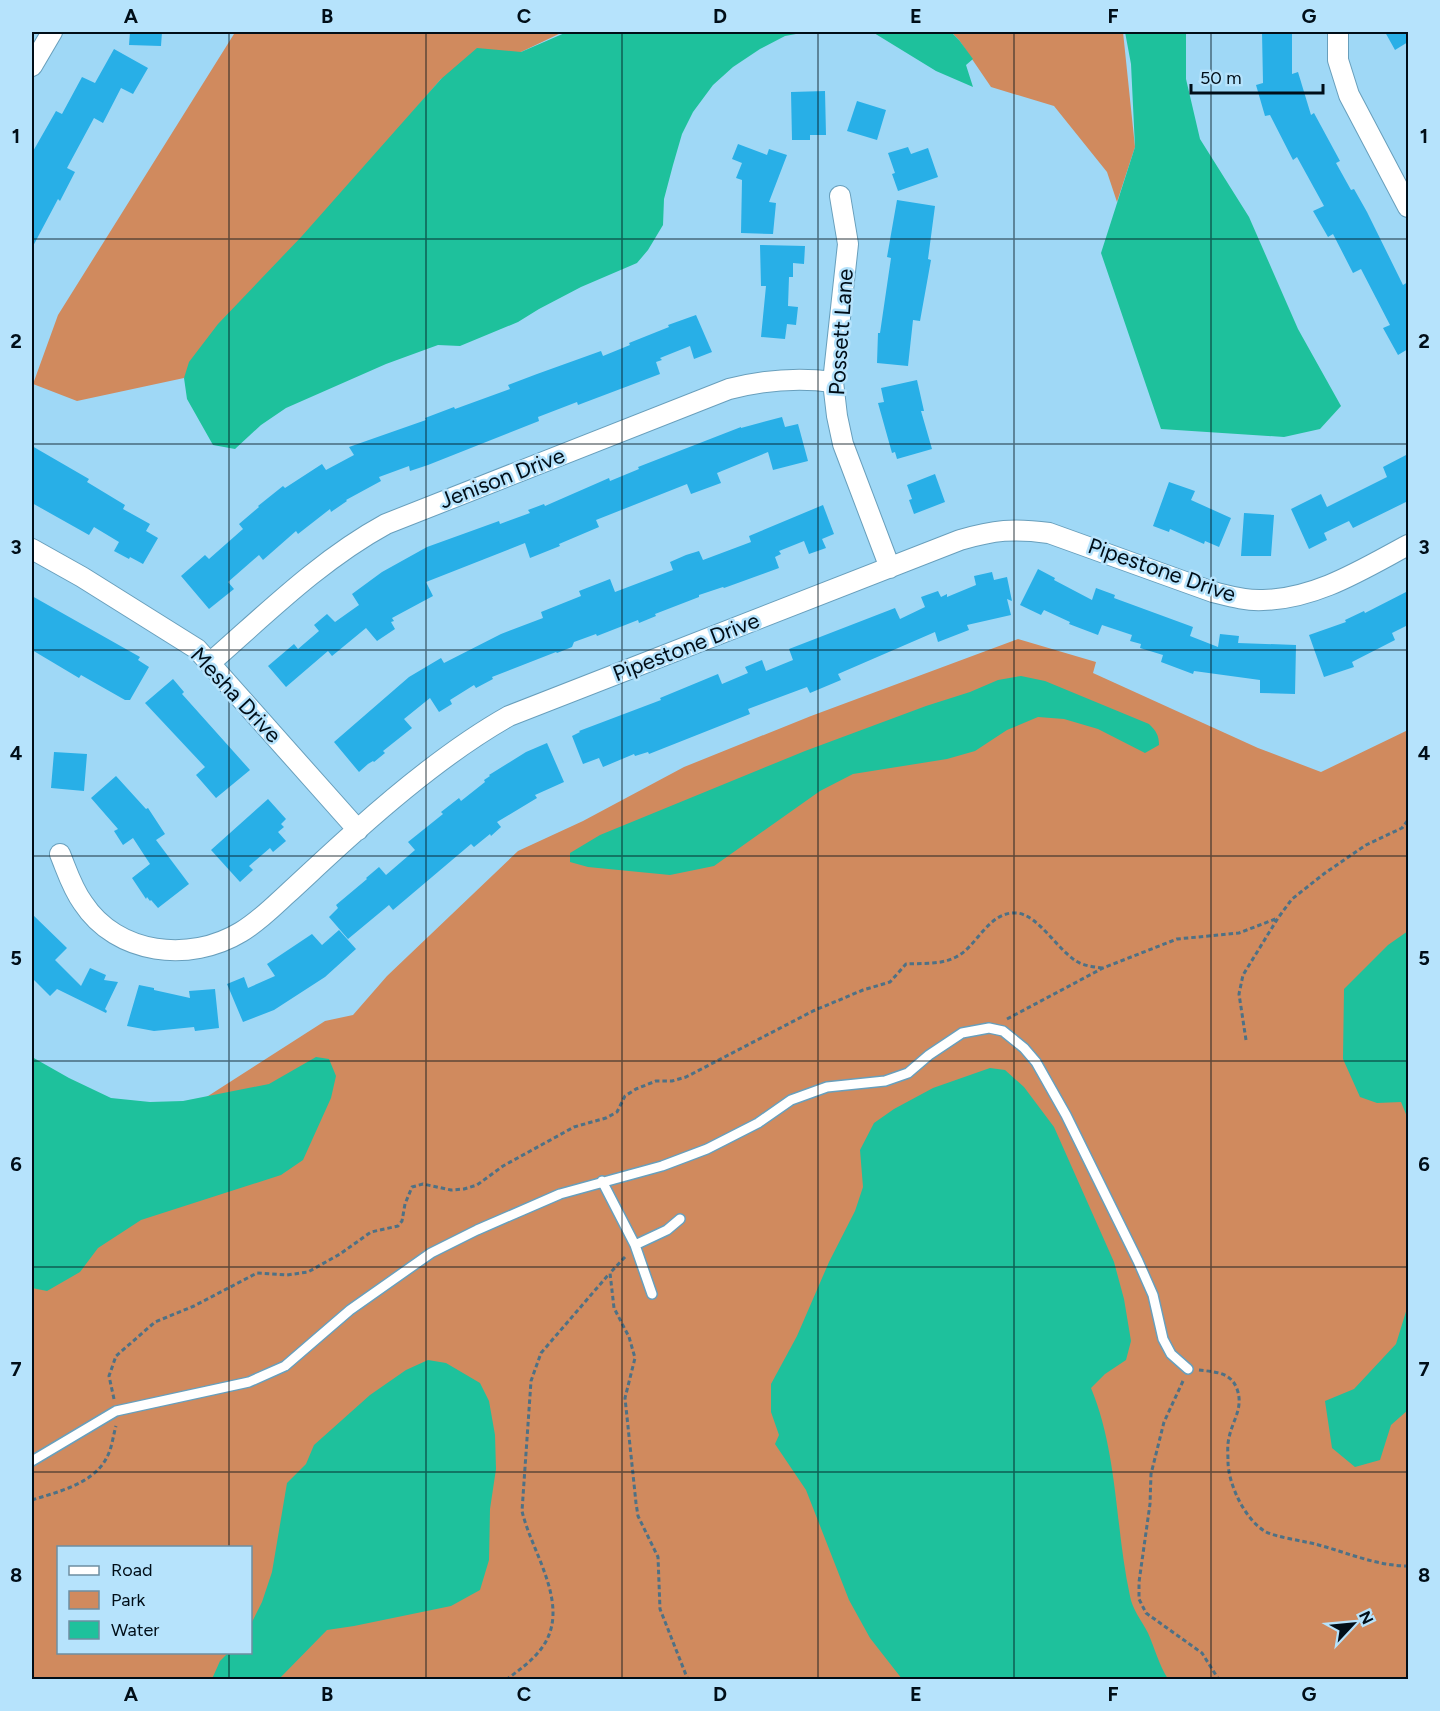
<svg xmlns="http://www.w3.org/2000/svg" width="1440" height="1711" font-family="Figtree,sans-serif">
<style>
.green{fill:#d08a5e;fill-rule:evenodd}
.water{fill:#1ec19c}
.building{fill:#28afe7}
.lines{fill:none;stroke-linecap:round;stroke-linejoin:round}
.service-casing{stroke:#689fbc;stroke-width:12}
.minor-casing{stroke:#689fbc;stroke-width:22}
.path{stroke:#4e7185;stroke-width:3;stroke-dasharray:4.5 3;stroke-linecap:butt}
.service{stroke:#fff;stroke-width:9}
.minor{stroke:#fff;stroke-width:20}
.grid{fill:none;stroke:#000e18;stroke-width:1.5;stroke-opacity:0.55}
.labels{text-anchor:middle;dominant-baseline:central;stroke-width:5;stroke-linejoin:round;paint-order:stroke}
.street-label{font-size:22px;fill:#000e18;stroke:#b6e3fc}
.neatline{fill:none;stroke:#000e18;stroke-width:2}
.grid-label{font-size:20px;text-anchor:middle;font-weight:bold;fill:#000e18}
</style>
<rect width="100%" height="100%" fill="#9fd8f6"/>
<path class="green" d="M234 32H563L521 52 441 79 184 378 77 401 33 384 58 315 234 34Z
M951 32H1123L1135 147 1117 202 1107 172 1054 106 991 87 959 40Z
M1018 639 1096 662 1093 673 1258 748 1321 772 1408 730V1679L32 1680V1209L325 1021 353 1015 387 976 518 851 583 821 684 767 811 716ZM58 1548H250V1652H58Z"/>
<path class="water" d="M567 32H807L785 36 760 49 733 67 713 85 693 112 682 134 673 165 664 199 663 225 648 250 637 263 581 287 539 309 518 322 460 346 438 345 386 364 286 408 261 425 235 449 213 445 187 399 184 378 189 362 218 324 302 236 441 79 477 48 521 52Z
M866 32H951L959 40 973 59 966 65 973 87 936 71 874 33Z
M1125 32H1186V79L1200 139 1249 217 1298 329 1341 406 1320 429 1284 437 1161 429 1101 253 1135 147 1131 64Z
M1021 676 1045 681 1149 724C1156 731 1159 735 1159 745L1145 753 1098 729 1064 719 1038 717 1007 730 975 751 947 759 853 774 820 791 714 866 670 875 588 867 570 862V853L600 835 805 751 926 706 970 692 998 680Z
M1408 931V1119L1401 1102 1377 1103 1360 1097 1343 1059 1344 989 1388 945Z
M32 1057 69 1078 111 1098 150 1102 183 1101 269 1084 316 1057 329 1059 336 1076 331 1098 303 1160 281 1175 141 1220 98 1248 80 1272 47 1291 32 1288Z
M990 1068 1005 1070 1024 1087 1054 1127 1114 1262 1124 1299 1131 1341 1126 1360 1105 1374 1091 1388C1118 1453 1115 1527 1130 1596 1132 1609 1142 1621 1148 1633 1155 1649 1159 1665 1168 1679H902L870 1638 849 1600 806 1490 775 1444 779 1435 771 1412V1384L797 1336 829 1262 855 1211 863 1187 860 1150 874 1123 894 1109 933 1088Z
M1408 1305V1410L1391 1425 1380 1460 1355 1467 1332 1448 1325 1401 1354 1389 1396 1344Z
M428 1360 446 1363 480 1383 489 1401 495 1435 496 1469 490 1509 489 1560 480 1590 451 1606 354 1626 327 1630 279 1679H212L220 1661 228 1653 250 1652 251 1624 262 1602 272 1572 287 1483 306 1464 314 1445 370 1395 406 1370Z"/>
<path class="building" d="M130 32H162L161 46 129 45Z
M1262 32H1292V74L1298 72 1311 115 1314 113 1340 161 1336 163 1351 190 1354 189 1367 212 1403 285 1408 282V349L1398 355 1383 328 1390 325 1361 269 1353 273 1333 234 1328 237 1313 211 1324 206 1297 157 1293 160 1270 115 1265 116 1256 85 1263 83Z
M1385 32H1408V42L1395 50Z
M114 49 148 68 133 94 121 88 103 123 94 118 67 168 75 172 60 201 58 199 32 248V153L56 111 62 114 82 77 95 83Z
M825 91 826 135H810V140H792L791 92Z
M857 101 886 110 877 140 847 131Z
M738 144 767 155 769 149 787 155 769 202 776 203 773 234 741 233 742 180 736 178 742 163 732 159Z
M908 147 911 154 928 148 938 177 898 191 892 174 895 173 888 153Z
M897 200 935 206 928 259 931 260 920 321 913 320 908 366 877 363 878 333H880L891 258 887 257Z
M760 245 805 246 804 264 793 263V277H789L788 306 798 307 796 325 787 324 785 339 761 337 766 286H761Z
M696 315 712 352 694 359 690 346 660 358 662 360 656 362 660 374 578 405 577 402 538 417 539 421 428 465 410 471 409 466 379 477 381 481 346 500 347 501 331 512 330 509 298 534 296 531 263 560 259 555 228 582 234 589 209 609 181 576 205 555 209 559 243 529 239 524 259 507 258 506 283 486 285 488 322 464 326 470 354 455 349 447 426 420 425 418 454 407 455 409 510 389 508 385 537 374 601 351 603 356 630 345 629 343 669 327 668 325Z
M917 380 924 411H921L932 449 897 459 895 452 892 453 878 403 884 402 881 388Z
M782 417 785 427 798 424 808 461 773 470 768 452 717 473 721 483 691 494 687 484 596 520 599 527 559 544 560 546 530 558 525 543 426 582 433 596 392 618 394 621 391 622 395 629 377 641 366 628 332 656 328 651 286 687 268 666 294 644 298 649 319 631 314 625 327 614 335 622 359 605 352 594 382 572 427 547 499 521 500 524 530 513 528 510 544 504 545 506 609 478 610 481 639 469 638 467 741 427V428Z
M32 446 89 479 87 482 125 505 123 509 150 524 146 531 158 538 143 564 130 557 129 559 114 551 119 542 94 527 89 535 32 503Z
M1408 454V501L1353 528 1349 521 1324 533 1327 540 1309 549 1291 509 1321 494 1327 507 1387 477 1383 467Z
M935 474 945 502 914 514 909 500 912 499 907 485Z
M1169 482 1195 491 1191 500 1231 518 1219 547 1205 541 1204 544 1170 529 1169 532 1153 526Z
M823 505 834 534 822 539 826 548 809 554 804 541 779 551 781 554 775 557 779 568 724 588 723 587 699 595V597L655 614 656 616 639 623 638 620 597 636 596 634 574 642 572 647 557 653 556 652 492 677 493 679 476 688 474 685 450 700 452 704 439 712 430 698 404 719 412 728 383 751 385 753 374 762 373 761 368 764 359 772 334 742 409 677 441 658 444 663 501 634 543 618 541 612 581 596 579 591 610 579 615 592 673 570 670 562 686 555 699 551 703 560 751 542 749 536Z
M1244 513 1274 515 1271 556H1241Z
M1038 569 1055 578 1054 580 1092 600 1096 588 1115 595 1114 598 1193 627 1190 636 1218 647 1220 634 1239 636 1238 643 1296 645 1295 694 1260 693V680L1194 671 1193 674 1161 662 1163 655 1140 648 1141 644 1130 641 1132 635 1102 625 1098 635 1069 624 1070 622 1044 610 1041 615 1020 605Z
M992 572 994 580 1007 577 1012 601 1007 599 1011 615 967 625 969 630 938 642 935 632 838 674 841 680 810 693 807 687 748 709 750 714 649 754 648 752 635 756 634 754 603 767 599 758 583 764 572 736 580 732 579 731 661 700 660 698 718 674 722 684 748 673 745 667 762 660 766 671 793 660 789 649 895 608 900 619 925 607 921 597 938 591 941 597 947 594V597L976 585 974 576Z
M1408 591V625L1392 633 1395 640 1352 662 1354 667 1324 677 1309 635 1346 622 1345 620 1364 611 1365 613Z
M32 596 140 657 138 660 149 667 130 700H125L81 675 79 678 32 650Z
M173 679 184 692 182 694 250 770 216 798 196 775 205 767 145 703Z
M547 743 564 782 535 795 537 798 497 822 501 827 491 836 490 834 474 847 471 844 393 910 389 905 348 939 329 917 338 908 336 905 367 879 366 878 379 867 386 875 415 850 408 842 443 814 441 812 459 798 461 801 485 782 484 780 490 776 489 775 526 752Z
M54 752 87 754 84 791 51 788Z
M116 776 146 809 148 808 165 834 156 840 189 884 158 908 151 900 150 901 147 897 146 899 132 878 150 864 133 838 123 845 114 831 118 829 91 798Z
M268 799 286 819 281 824 284 827 278 832 286 841 273 852 270 848 249 866 253 870 240 882 211 850Z
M32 914 67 948 55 960 81 986 90 968 106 975 104 980 118 982 105 1009 107 1011 106 1013 57 989 50 996 32 978Z
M339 930 356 949 325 977 274 1010 243 1022 227 984 244 977 248 988 275 976 267 964 312 934 322 945Z
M139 985 154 988V990L190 998 189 991 215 989 219 1028 195 1031 194 1027 154 1031 127 1026Z"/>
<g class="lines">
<g class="service-casing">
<path id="service" d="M602 1181 635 1245 652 1294
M635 1245 667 1230 680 1219
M32 1461 116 1411 249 1382 285 1366 350 1310 431 1253 477 1230 560 1194 662 1166 707 1149 758 1123 791 1100 827 1087 885 1081 908 1073 929 1055 962 1033 989 1028 1003 1031 1024 1048 1036 1062 1066 1115 1138 1261 1153 1295 1163 1339 1171 1354 1188 1369"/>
</g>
<g class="minor-casing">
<path id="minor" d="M1338 32V60L1349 95 1408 207
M32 66 52 32
M840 196 848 244 833 382 837 416 843 444 890 568
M32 549 82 577 197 649 358 830
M210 663C266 614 320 560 386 524L729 389C764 380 797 377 833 382
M60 854C67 871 72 888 83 903 117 955 190 963 241 932 258 922 272 908 286 895 310 873 333 851 357 830 404 788 454 747 509 716L960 540C994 530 1014 528 1049 533L1213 592C1229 596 1246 601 1263 600 1316 599 1363 569 1408 545"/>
</g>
<path class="path" d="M1007 1019 1103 968 1177 939 1239 933 1278 918
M1246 1040 1239 994 1243 975 1278 918 1292 899 1325 873 1366 845 1402 828 1408 820
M625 1257 610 1273 614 1308 629 1337 635 1358 625 1398 636 1503 638 1516 658 1557 660 1609 688 1680
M1199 1370C1215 1372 1231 1372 1237 1389 1244 1408 1232 1421 1229 1438 1227 1445 1228 1454 1228 1461 1228 1484 1245 1520 1266 1532 1276 1537 1303 1541 1315 1544 1346 1552 1376 1566 1408 1566
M1183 1381 1164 1422 1151 1474 1150 1504 1139 1582V1599L1146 1613 1202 1653 1219 1680
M114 1399 109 1376 116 1356 155 1322 194 1306 257 1273 287 1275 308 1272 340 1254 371 1232 398 1226 402 1221 405 1204 412 1187 423 1184 451 1190 464 1189 477 1185 503 1166 574 1127 606 1118 617 1112 625 1096 636 1089 656 1081H672L686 1077 813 1011 863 990 890 982 906 964C922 963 941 965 956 957 978 946 988 911 1017 913 1038 915 1057 949 1076 961 1084 966 1094 967 1103 968
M32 1500C57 1492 94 1484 107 1457 112 1448 113 1436 116 1426
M506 1680C519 1670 532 1661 541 1649 573 1607 532 1554 522 1511L531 1381 541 1353 609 1274"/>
<use href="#service" class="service"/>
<use href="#minor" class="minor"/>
</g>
<path class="grid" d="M229 32V1548M426 32V1680M622 32V1680M818 32V1680M1014 32V1680M1211 32V1680M32 239H1408M32 444H1408M32 650H1408M32 856H1408M32 1061H1408M32 1267H1408M32 1472H1408M229 1652V1680"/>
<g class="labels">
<g class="street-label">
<text transform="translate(841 332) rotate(-86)">Possett Lane</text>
<text transform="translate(502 478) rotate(-21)">Jenison Drive</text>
<text transform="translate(1162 570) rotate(19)">Pipestone Drive</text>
<text transform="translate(686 647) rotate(-21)">Pipestone Drive</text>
<text transform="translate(236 695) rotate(47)">Mesha Drive</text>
</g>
</g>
<rect width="1440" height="1711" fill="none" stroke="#b6e3fc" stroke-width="66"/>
<rect x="57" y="1546" width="195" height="108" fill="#b6e3fc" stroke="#6d8ea1" stroke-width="1.5"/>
<rect x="69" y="1566" width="30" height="9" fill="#ffffff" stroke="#6d8ea1" stroke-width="1.5"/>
<text x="111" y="1576" font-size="18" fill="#000e18">Road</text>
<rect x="69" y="1591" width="30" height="18" fill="#d08a5e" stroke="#6d8ea1" stroke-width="1.5"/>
<text x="111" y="1606" font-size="18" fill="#000e18">Park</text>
<rect x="69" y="1621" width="30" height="18" fill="#1ec19c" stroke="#6d8ea1" stroke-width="1.5"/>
<text x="111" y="1636" font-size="18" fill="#000e18">Water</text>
<g transform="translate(1353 1624) rotate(64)" stroke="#b6e3fc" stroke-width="4.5" paint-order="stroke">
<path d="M0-4.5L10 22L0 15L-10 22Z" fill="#000e18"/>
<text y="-9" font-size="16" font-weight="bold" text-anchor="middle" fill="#000e18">N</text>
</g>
<path d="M1191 84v9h132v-9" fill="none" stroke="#000e18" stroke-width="3"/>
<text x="1200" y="84" font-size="18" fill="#000e18" stroke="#b6e3fc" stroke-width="4.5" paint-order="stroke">50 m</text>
<rect x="33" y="33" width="1374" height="1645" class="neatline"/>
<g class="grid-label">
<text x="131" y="23">A</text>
<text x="327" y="23">B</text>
<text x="524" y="23">C</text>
<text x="720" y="23">D</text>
<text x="916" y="23">E</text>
<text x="1113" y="23">F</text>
<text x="1309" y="23">G</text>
<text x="16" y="143">1</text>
<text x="1424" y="143">1</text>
<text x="16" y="348">2</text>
<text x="1424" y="348">2</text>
<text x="16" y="554">3</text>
<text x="1424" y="554">3</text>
<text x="16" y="760">4</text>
<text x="1424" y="760">4</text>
<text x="16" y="965">5</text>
<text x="1424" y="965">5</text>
<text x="16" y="1171">6</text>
<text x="1424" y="1171">6</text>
<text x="16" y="1376">7</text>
<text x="1424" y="1376">7</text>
<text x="16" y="1582">8</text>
<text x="1424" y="1582">8</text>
<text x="131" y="1701">A</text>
<text x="327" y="1701">B</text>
<text x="524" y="1701">C</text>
<text x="720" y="1701">D</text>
<text x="916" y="1701">E</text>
<text x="1113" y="1701">F</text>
<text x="1309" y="1701">G</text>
</g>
</svg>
